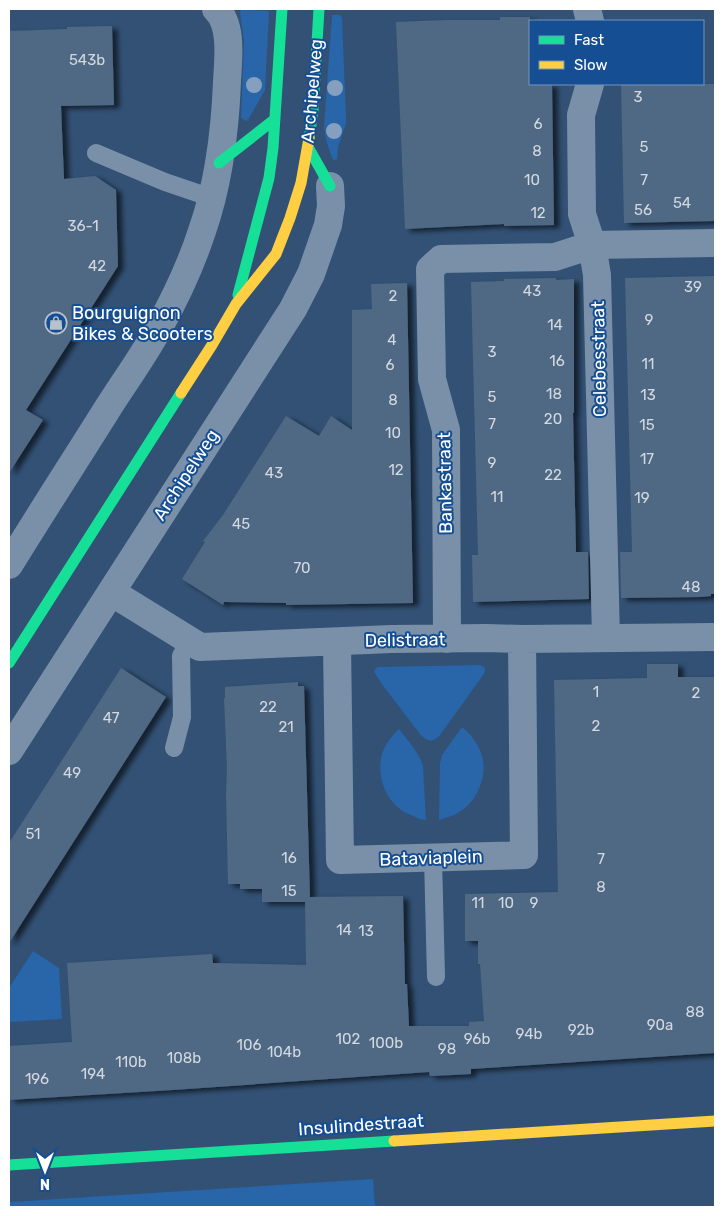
<svg xmlns="http://www.w3.org/2000/svg" width="724" height="1216" font-family="Rubik,sans-serif">
<style>
.green{fill:#2865a9}
.building{fill:#4f6884;filter:url(#shadow)}
.lines{fill:none;stroke-linecap:round;stroke-linejoin:round}
.lane{stroke:#7990a8;stroke-width:18}
.street{stroke:#7990a8;stroke-width:28}
.fast{stroke:#16e098;stroke-width:11}
.slow{stroke:#ffcf43;stroke-width:11}
.tree{fill:#85a0bf}
.labels{text-anchor:middle;dominant-baseline:central;stroke-width:4;stroke-linejoin:round;paint-order:stroke}
.number-label{font-size:15px;fill:#d3d9e0}
.street-label{font-size:18px;fill:#fff;stroke:#154e92}
.poi-label{font-size:18px;fill:#fff;stroke:#154e92;text-anchor:start}
</style>
<defs>
<filter id="shadow"><feDropShadow dx="5.5" dy="3" stdDeviation="2.5" flood-color="#0009"/></filter>
</defs>
<rect width="100%" height="100%" fill="#325175"/>
<path class="green" d="M241 10 268 11 269 12 265 90 248 120 246 121 241 118 244 41 240 13Z
M332 15H340L342 18 346 117V123L338 147 337 159 334 160H333C328 148 325 138 324 126Z
M480 665 484 667 485 670 484 674 440 735C433 743 427 742 420 734L384 687 374 672 375 669 378 667Z
M462 727C471 735 479 744 482 756 488 778 476 805 454 815 450 817 444 818 439 820L440 763 442 755Z
M399 729C408 741 419 752 423 766L426 820C420 820 416 817 411 815 388 806 377 781 381 758 383 746 391 737 399 729Z
M33 951 59 968 62 1019 9 1022V988Z
M373 1179 375 1207H9V1202Z"/>
<path class="building" d="M500 17H530V84H552L554 225 504 226V224L405 229 396 22 446 20H500Z
M112 26 114 105 61 106 64 179 95 176 116 190 118 266 26 410 43 420 9 473V31L67 29V27Z
M621 84H715V221L624 223Z
M715 276V594H711V596L701 597 621 598 620 552H632L625 278Z
M556 278V280L574 279V413H573L576 552H588L589 599 473 602 472 555H478L471 282 504 281V279Z
M407 283 413 603 286 605V603L224 602 223 605 182 579 205 542 203 541 223 515 286 416 319 436 331 416 352 430V310L372 309 371 284Z
M647 664H678V677H715V1053L471 1069V1074L453 1075 430 1076 429 1072 173 1090 9 1100V1046L72 1042 67 963 212 954 213 963 306 965 305 902H262V889H240V884H228L226 794 227 768 224 698H225V687L298 682V686H304L310 897 403 896 405 984H407L409 1026H469V1022L484 1021 480 964H478V941H465V894L558 892 554 680 647 678Z
M121 668 166 697 9 943V843Z"/>
<g class="lines">
<path class="lane" d="M96 153 165 182 212 198
M174 748 182 717 181 656 189 641
M433 858 436 977"/>
<path class="street" d="M587 9 590 21
M590 84 581 115 582 214 592 245 597 275 606 638
M9 565C41 513 74 462 106 411 123 384 142 358 157 331 175 299 191 265 202 231 219 183 225 132 227 82 228 60 233 25 216 9
M111 592 200 647 391 639 487 638 522 639 715 637
M447 639 446 430 432 379 430 269 441 259 555 257 592 245 715 243
M337 643 340 860 524 855 522 639
M9 751 293 309 311 274 328 225 331 206 330 186"/>
<path class="fast" d="M309 138 313 110 319 9
M308 147 330 186
M219 163 275 119
M238 295 269 178 273 148 282 9
M9 663 181 393
M9 1165 394 1141"/>
<path class="slow" d="M181 393 212 345 236 304 276 254 290 218 301 183 309 138
M394 1141 715 1121"/>
</g>
<g class="tree">
<circle cx="254" cy="85" r="8"/>
<circle cx="335" cy="88" r="8"/>
<circle cx="334" cy="131" r="8"/>
</g>
<defs>
<g id="shop-ring" transform="scale(1.125)"><circle r="9.5" fill="#154e92" stroke="#b7c2cf" stroke-width="1.5"/><path d="M-5-2.5h2.3a2.7 3.5 0 0 1 5.4 0H5L5.5 6h-11ZM-1.5-2.5h3a1.5 2.3 0 0 0-3 0Z" fill="#b7c2cf"/></g>
</defs>
<g fill-rule="evenodd">
<use href="#shop-ring" x="56" y="323"/>
</g>
<g class="labels">
<g class="number-label">
<text x="87" y="60">543b</text>
<text x="638" y="97">3</text>
<text x="538" y="124">6</text>
<text x="644" y="147">5</text>
<text x="537" y="151">8</text>
<text x="532" y="180">10</text>
<text x="644" y="180">7</text>
<text x="682" y="203">54</text>
<text x="643" y="210">56</text>
<text x="538" y="213">12</text>
<text x="83" y="226">36-1</text>
<text x="97" y="266">42</text>
<text x="693" y="287">39</text>
<text x="532" y="291">43</text>
<text x="393" y="296">2</text>
<text x="649" y="320">9</text>
<text x="555" y="325">14</text>
<text x="392" y="340">4</text>
<text x="492" y="352">3</text>
<text x="557" y="361">16</text>
<text x="648" y="364">11</text>
<text x="390" y="365">6</text>
<text x="554" y="394">18</text>
<text x="648" y="395">13</text>
<text x="492" y="397">5</text>
<text x="393" y="400">8</text>
<text x="553" y="419">20</text>
<text x="492" y="424">7</text>
<text x="647" y="425">15</text>
<text x="393" y="433">10</text>
<text x="647" y="459">17</text>
<text x="492" y="463">9</text>
<text x="396" y="470">12</text>
<text x="274" y="473">43</text>
<text x="553" y="475">22</text>
<text x="497" y="497">11</text>
<text x="642" y="498">19</text>
<text x="241" y="524">45</text>
<text x="302" y="568">70</text>
<text x="691" y="587">48</text>
<text x="596" y="692">1</text>
<text x="696" y="693">2</text>
<text x="268" y="707">22</text>
<text x="111" y="718">47</text>
<text x="596" y="726">2</text>
<text x="286" y="727">21</text>
<text x="72" y="773">49</text>
<text x="33" y="834">51</text>
<text x="289" y="858">16</text>
<text x="601" y="859">7</text>
<text x="601" y="887">8</text>
<text x="289" y="891">15</text>
<text x="478" y="903">11</text>
<text x="506" y="903">10</text>
<text x="534" y="903">9</text>
<text x="344" y="930">14</text>
<text x="366" y="931">13</text>
<text x="695" y="1012">88</text>
<text x="660" y="1025">90a</text>
<text x="581" y="1030">92b</text>
<text x="529" y="1034">94b</text>
<text x="348" y="1039">102</text>
<text x="477" y="1039">96b</text>
<text x="386" y="1043">100b</text>
<text x="249" y="1045">106</text>
<text x="447" y="1049">98</text>
<text x="284" y="1052">104b</text>
<text x="184" y="1058">108b</text>
<text x="131" y="1062">110b</text>
<text x="93" y="1074">194</text>
<text x="37" y="1079">196</text>
</g>
<g class="street-label">
<text transform="translate(312 91) rotate(-85)">Archipelweg</text>
<text transform="translate(599 359) rotate(-91)">Celebesstraat</text>
<text transform="translate(186 475) rotate(-57)">Archipelweg</text>
<text transform="translate(445 483) rotate(-91)">Bankastraat</text>
<text transform="translate(405 640) rotate(-1)">Delistraat</text>
<text transform="translate(431 858) rotate(-2)">Bataviaplein</text>
<text transform="translate(361 1125) rotate(-4)">Insulindestraat</text>
</g>
<g class="poi-label">
<text x="72" y="313">Bourguignon<tspan x="72" dy="21">Bikes &amp; Scooters</tspan></text>
</g>
</g>
<rect width="724" height="1216" fill="none" stroke="#ffffff" stroke-width="20"/>
<rect x="529" y="20" width="175" height="65" fill="#154e92" stroke="#7395be"/>
<rect x="539" y="36" width="25" height="8" fill="#16e098" stroke="#7395be"/>
<text x="574" y="45" font-size="15" fill="#ffffff">Fast</text>
<rect x="539" y="61" width="25" height="8" fill="#ffcf43" stroke="#7395be"/>
<text x="574" y="70" font-size="15" fill="#ffffff">Slow</text>
<g transform="translate(45 1171) rotate(180)" stroke="#154e92" stroke-width="4" paint-order="stroke">
<path d="M0-4L9 19L0 12L-9 19Z" fill="#ffffff"/>
<text y="-8" font-size="14" font-weight="bold" text-anchor="middle" fill="#ffffff">N</text>
</g>
</svg>
